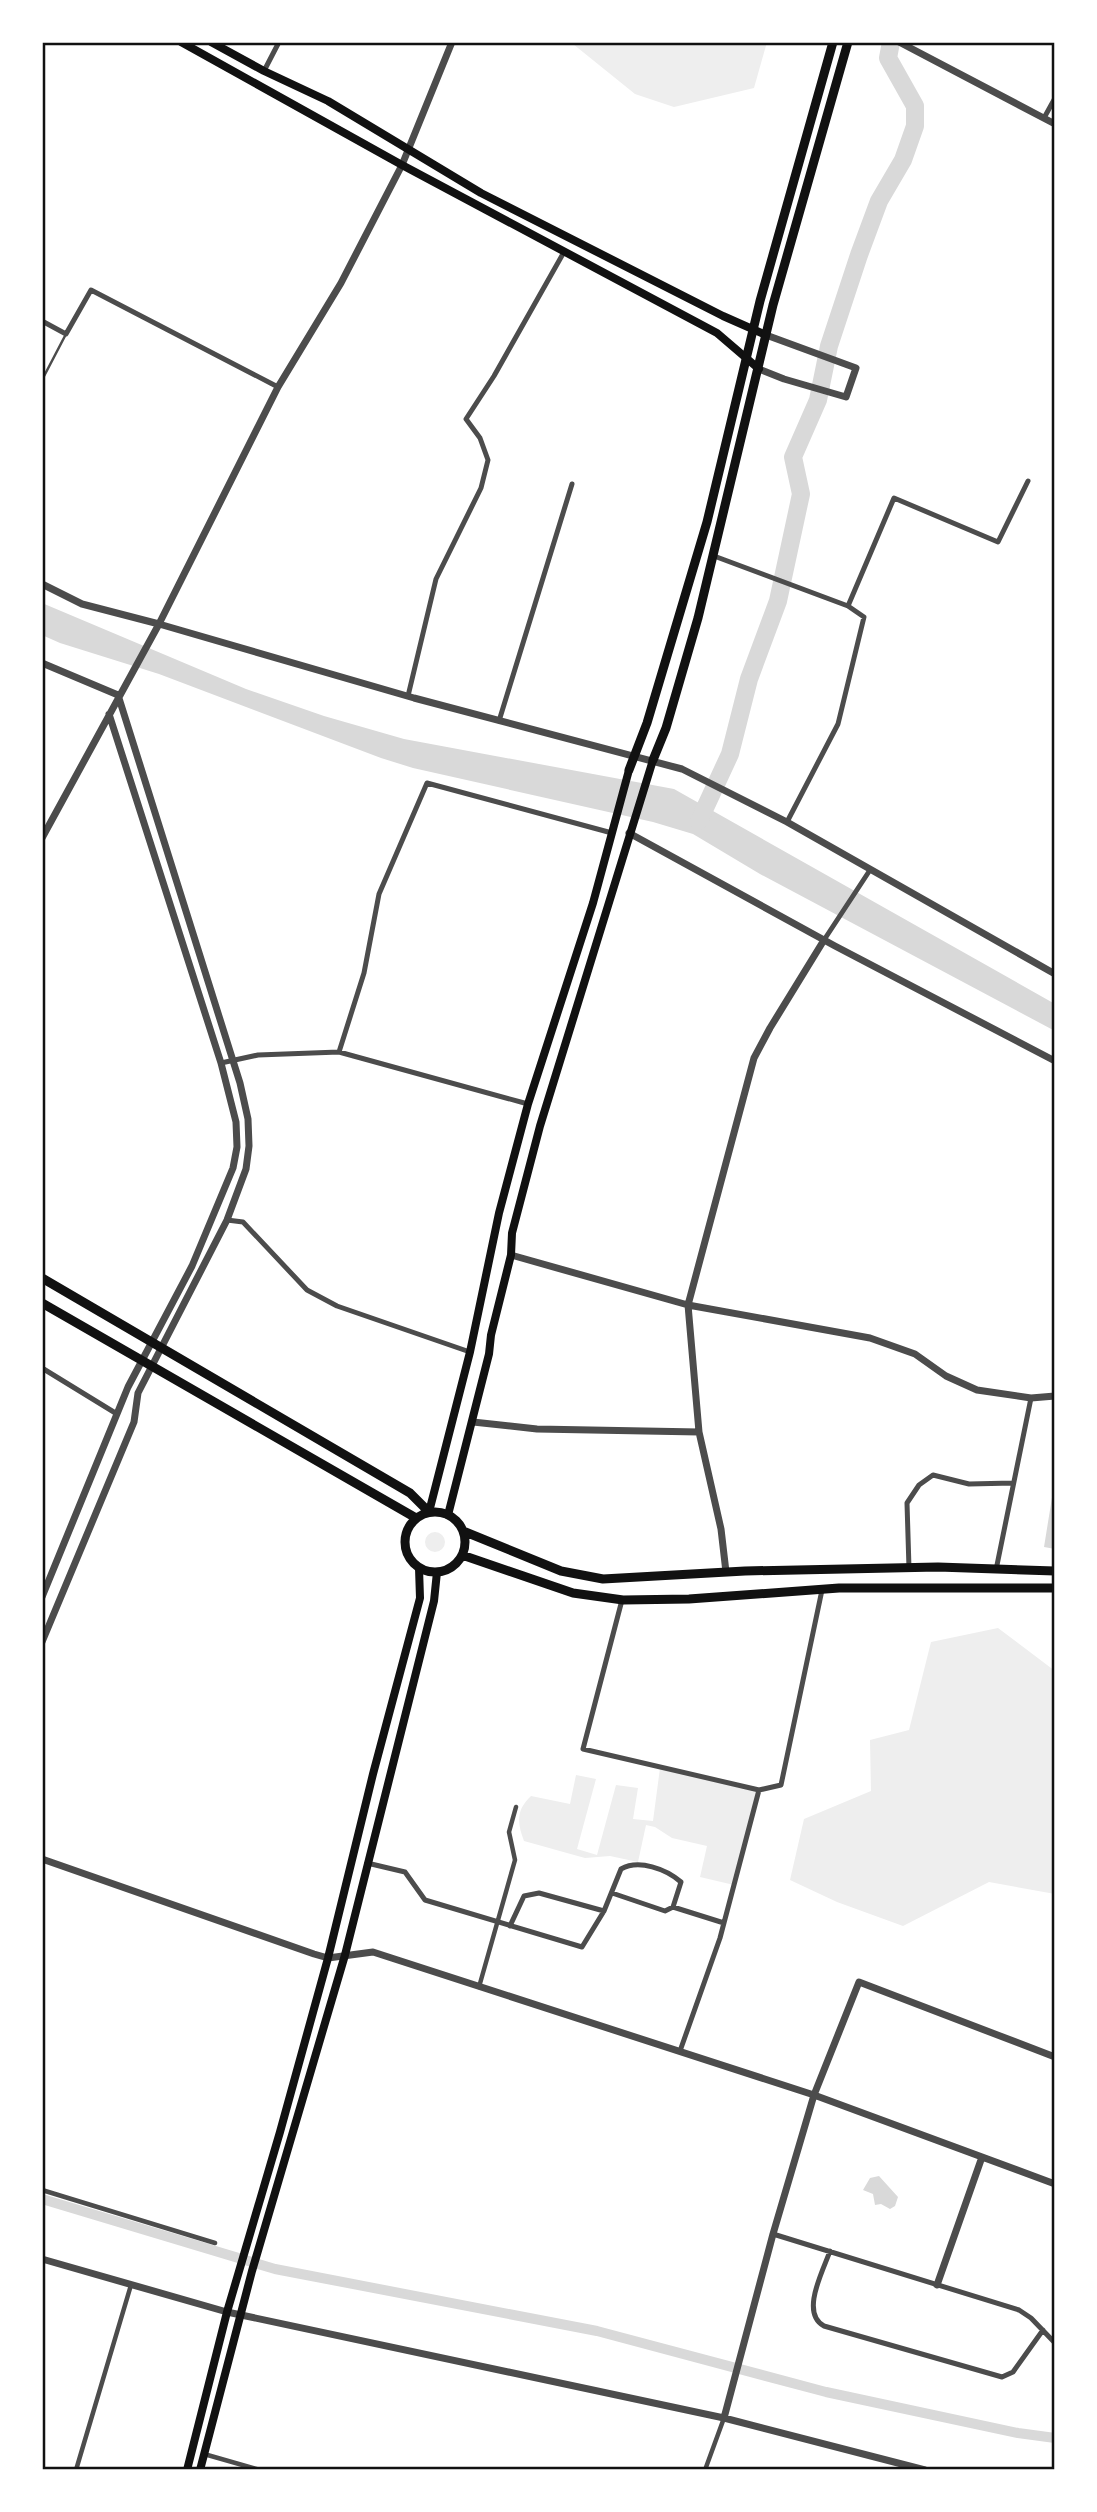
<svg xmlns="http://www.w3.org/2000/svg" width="1097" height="2512" font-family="Manrope,sans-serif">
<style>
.green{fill:#eee}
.water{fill:#d9d9d9}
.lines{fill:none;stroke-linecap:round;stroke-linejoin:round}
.canal{stroke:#d9d9d9;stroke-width:10}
.river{stroke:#d9d9d9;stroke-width:18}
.service{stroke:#4c4c4c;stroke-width:2.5}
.pedestrian{stroke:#4c4c4c;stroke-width:4.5}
.minor{stroke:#4c4c4c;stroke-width:5}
.tertiary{stroke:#4c4c4c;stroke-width:7}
.secondary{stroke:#111;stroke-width:8}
.primary{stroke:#111;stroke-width:9}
.neatline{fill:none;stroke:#111;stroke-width:2.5}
</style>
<rect width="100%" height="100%" fill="#fff"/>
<path class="green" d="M573 42H767L754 88 674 107 635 94 573 44Z
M425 1542a10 10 0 1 1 20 0a10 10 0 1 1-20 0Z
M998 1628 1055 1671V1894L989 1882 903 1926 837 1902 790 1880 804 1819 871 1791 870 1740 909 1730 931 1642Z
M660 1768 759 1790 734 1885 700 1877 707 1846 672 1838 655 1827 646 1825 638 1862 610 1856 585 1858 524 1841C517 1823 516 1810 531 1796L570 1804 576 1775 596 1779 577 1849 597 1855 616 1785 638 1788 633 1819 653 1821Z"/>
<path class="water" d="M42 603 246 689 324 716 404 739 674 789 1055 1004V1031L760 874 693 834 653 822 413 768 381 758 159 674 60 643 42 635Z
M1055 1479V1549L1044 1547Z
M879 2176 898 2197 895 2206 890 2209 881 2204 875 2205 873 2194 863 2190 870 2178Z"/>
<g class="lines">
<path class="canal" d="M42 2199 275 2269 597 2331 826 2392 1018 2433 1055 2438"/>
<path class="river" d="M699 821 730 754 749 679 778 601 801 494 793 457 818 400 829 346 859 255 879 201 903 160 915 126V106L888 58 891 42"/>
<path class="service" d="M42 380 66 334"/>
<path class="pedestrian" d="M479 1987 515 1860 509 1832 516 1807
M42 2190 215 2243
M204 2454 260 2470
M76 2470 131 2285
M705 2470 724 2418"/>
<path class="minor" d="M264 71 279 42
M1044 118 1055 98
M42 321 66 334 91 290 278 387
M714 556 848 606 864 617 838 724 787 822
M848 606 894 498 998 542 1028 481
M408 696 436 579 481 488 488 460 480 438 466 419 494 376 564 252
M499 721 572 484
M824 940 870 870
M339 1052 364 973 379 894 427 783 612 833
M221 1063 258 1055 339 1052 528 1104
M227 1220 243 1222 307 1290 337 1306 470 1352
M42 1368 117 1414
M909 1568 907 1503 919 1485 933 1475 969 1484 1013 1483
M996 1570 1031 1398
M622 1600 583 1749 759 1790 781 1785 822 1590
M367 1863 405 1872 425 1900 582 1947 604 1911 621 1869C639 1859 666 1869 681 1882L673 1907 665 1911 612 1893
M673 1907 724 1923
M510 1926 524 1896 539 1893 604 1911
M680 2051 720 1938 759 1790
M773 2234 1019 2310 1031 2318 1055 2343
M830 2251C823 2271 800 2313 824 2326L1002 2377 1013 2372 1043 2330
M42 2470H43"/>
<path class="tertiary" d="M899 42 1055 124
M759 369 784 379 846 397 856 368 766 335
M42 584 82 604 159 624 414 698 682 769 787 822 1055 974
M42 663 118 695 240 1083 248 1119 249 1146 246 1169 227 1220 138 1393 134 1422 42 1642
M629 833 835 946 1055 1061
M42 838 159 624 278 387 341 283 402 165 452 42
M511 1255 688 1305 870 1338 915 1354 946 1376 977 1390 1031 1398 1055 1396
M473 1422 537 1429 699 1432
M726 1572 721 1529 699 1432 688 1305 754 1058 770 1028 824 940
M42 1597 128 1387 192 1266 233 1168 237 1147 236 1122 221 1063 109 714
M42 1859 314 1954 328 1958 373 1952 814 2095 1055 2184
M42 2259 227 2312 724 2418 925 2470
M937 2285 982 2157
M724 2418 773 2234 814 2095 859 1982 1055 2057"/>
<path class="secondary" d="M181 42 402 165 717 333 759 369
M211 42 264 71 328 101 481 193 723 316 766 335
M429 1512 470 1352 499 1213 528 1104 593 903 629 770
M448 1515 489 1354 491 1335 511 1255 512 1233 540 1126 653 760
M187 2470 227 2312 280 2132 328 1958 373 1774 420 1598 419 1568
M200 2470 252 2271 345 1955 434 1601 437 1572"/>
<path class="primary" d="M653 760 666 728 698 618 773 305 848 42
M629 770 647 723 707 522 760 301 833 42
M42 1278 410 1493 429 1512
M42 1303 416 1518
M405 1542a30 30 0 1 1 60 0a30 30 0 1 1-60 0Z
M463 1531 561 1571 603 1579 745 1571 938 1567 1055 1571
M462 1555 573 1593 623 1600 689 1599 839 1588H1055"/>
</g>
<rect width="1097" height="2512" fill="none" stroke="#ffffff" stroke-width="88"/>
<rect x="44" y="44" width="1009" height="2424" class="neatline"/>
</svg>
